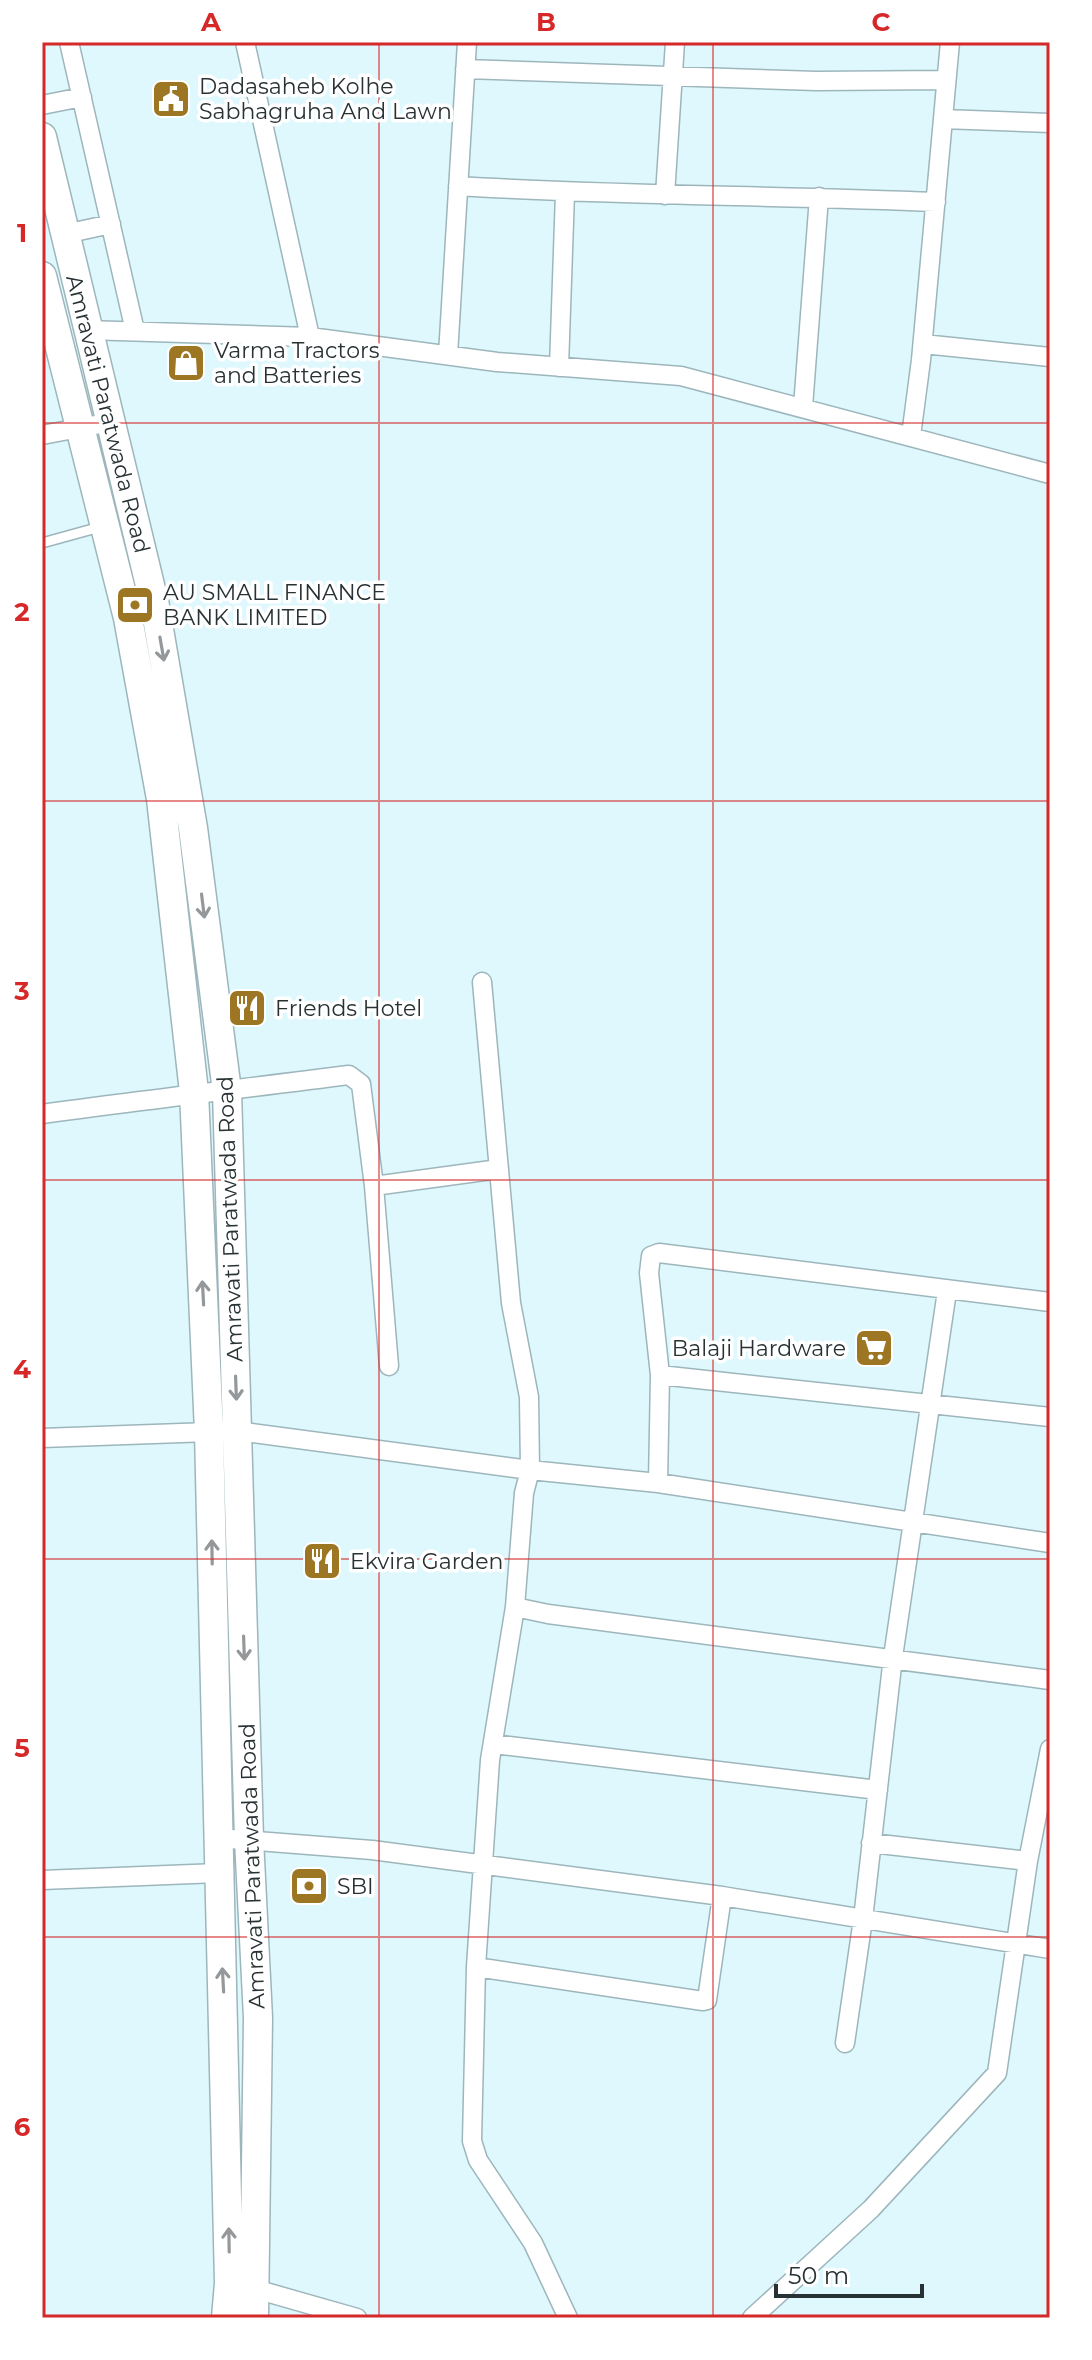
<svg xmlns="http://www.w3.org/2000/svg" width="1092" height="2360" font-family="Montserrat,sans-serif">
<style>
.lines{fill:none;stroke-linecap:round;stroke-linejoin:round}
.service-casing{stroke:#9db6bc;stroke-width:12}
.minor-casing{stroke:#9db6bc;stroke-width:21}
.primary-casing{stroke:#9db6bc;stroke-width:31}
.service{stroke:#fff;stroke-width:9}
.minor{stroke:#fff;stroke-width:18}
.primary{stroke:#fff;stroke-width:28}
.oneway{stroke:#94989a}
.grid{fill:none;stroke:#d62828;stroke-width:2;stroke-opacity:0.55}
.labels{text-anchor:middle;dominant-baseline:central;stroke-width:7;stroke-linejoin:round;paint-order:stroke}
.poi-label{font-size:22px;fill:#283234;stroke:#fff;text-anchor:start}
.street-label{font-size:22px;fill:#283234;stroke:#fff}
.neatline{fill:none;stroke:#d62828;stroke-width:3}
.grid-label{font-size:26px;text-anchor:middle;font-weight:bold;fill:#d62828}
</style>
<rect width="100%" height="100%" fill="#def8fe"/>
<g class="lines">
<g class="service-casing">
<path id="service" d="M42 543 100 527"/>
</g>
<g class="minor-casing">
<path id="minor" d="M69 42 135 331
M245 42 310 337
M465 69 816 81 946 80
M42 105 82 97
M943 119 1050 123
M458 186C617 196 777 195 936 202
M665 195 675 42
M65 234 111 224
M86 330 310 337 497 362 681 376 1050 474
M923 344 1050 357
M448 355 467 42
M559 367 565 193
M803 407 819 197
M42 435 111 422
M911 436 921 360 950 42
M482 982 511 1303 529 1397 530 1470 524 1493 515 1607 490 1760 476 1967 472 2141 478 2160 533 2243 568 2318
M42 1114C144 1100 247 1088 349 1075L361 1084 374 1186 389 1366
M374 1186 499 1169
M660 1375 1050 1417
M42 1438 237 1431 530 1470 658 1483 1050 1543
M658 1483 660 1375 649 1273 651 1256 659 1253 1050 1302
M515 1607 548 1614 1050 1680
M493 1744 878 1790
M218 1838 372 1850 722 1896 1050 1949
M871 1843 1028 1861
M42 1880 218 1873
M476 1967 703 2001 707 2000 722 1896
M845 2043 863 1919 893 1657 947 1291
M248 2287 357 2318
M752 2318 871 2209 997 2073 1028 1861 1050 1749"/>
</g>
<g class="primary-casing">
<path id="primary" d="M42 137 155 606 193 828 227 1091 249 1839 258 2018 254 2318
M42 276 128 618 161 799 194 1092 209 1432 229 2283 226 2318"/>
</g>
<use href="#service" class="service"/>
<use href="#minor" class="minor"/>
<use href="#primary" class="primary"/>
</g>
<defs><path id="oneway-shaft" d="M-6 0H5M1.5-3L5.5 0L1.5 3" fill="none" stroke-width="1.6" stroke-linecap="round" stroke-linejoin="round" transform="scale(2)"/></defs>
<g class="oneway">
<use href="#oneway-shaft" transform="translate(162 649) rotate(80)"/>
<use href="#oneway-shaft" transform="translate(203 906) rotate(83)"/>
<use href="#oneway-shaft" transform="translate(203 1293) rotate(-93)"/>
<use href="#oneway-shaft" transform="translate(236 1388) rotate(88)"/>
<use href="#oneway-shaft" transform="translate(212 1552) rotate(-91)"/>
<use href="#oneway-shaft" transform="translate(244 1648) rotate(88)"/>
<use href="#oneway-shaft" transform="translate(223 1980) rotate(-93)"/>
<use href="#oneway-shaft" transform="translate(229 2240) rotate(-91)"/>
</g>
<path class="grid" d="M379 42V2318M713 42V2318M42 423H1050M42 801H1050M42 1180H1050M42 1559H1050M42 1937H1050"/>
<defs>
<g id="civic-square" transform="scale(2)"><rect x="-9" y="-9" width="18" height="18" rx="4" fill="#9c7622" stroke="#fff"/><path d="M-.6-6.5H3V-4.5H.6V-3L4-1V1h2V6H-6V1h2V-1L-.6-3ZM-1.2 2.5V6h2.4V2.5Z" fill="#fff"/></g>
<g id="shop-square" transform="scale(2)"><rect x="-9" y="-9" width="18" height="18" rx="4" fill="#9c7622" stroke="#fff"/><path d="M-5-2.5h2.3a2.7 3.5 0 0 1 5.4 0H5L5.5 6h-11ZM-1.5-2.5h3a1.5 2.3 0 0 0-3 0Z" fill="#fff"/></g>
<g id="bank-square" transform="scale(2)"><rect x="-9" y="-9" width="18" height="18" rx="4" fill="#9c7622" stroke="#fff"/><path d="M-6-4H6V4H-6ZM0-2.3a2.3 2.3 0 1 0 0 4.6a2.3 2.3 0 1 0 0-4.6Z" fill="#fff"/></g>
<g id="restaurant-square" transform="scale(2)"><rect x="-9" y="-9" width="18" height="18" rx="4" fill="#9c7622" stroke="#fff"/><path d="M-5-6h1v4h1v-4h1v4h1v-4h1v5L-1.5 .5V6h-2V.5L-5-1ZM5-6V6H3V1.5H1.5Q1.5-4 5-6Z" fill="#fff"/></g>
<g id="supermarket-square" transform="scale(2)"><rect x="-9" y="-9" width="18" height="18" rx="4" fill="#9c7622" stroke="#fff"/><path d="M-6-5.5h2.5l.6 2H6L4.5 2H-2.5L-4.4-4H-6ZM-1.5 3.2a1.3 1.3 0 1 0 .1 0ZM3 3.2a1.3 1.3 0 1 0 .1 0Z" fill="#fff"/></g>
</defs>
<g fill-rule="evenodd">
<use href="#civic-square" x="171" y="99"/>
<use href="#shop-square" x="186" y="363"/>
<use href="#bank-square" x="135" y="605"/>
<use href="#restaurant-square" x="247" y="1008"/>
<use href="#supermarket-square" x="874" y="1348"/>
<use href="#restaurant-square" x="322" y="1561"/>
<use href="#bank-square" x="309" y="1886"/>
</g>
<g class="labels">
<g class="poi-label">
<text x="199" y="86">Dadasaheb Kolhe<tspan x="199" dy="25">Sabhagruha And Lawn</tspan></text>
<text x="214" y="350">Varma Tractors<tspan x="214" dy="25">and Batteries</tspan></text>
<text x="163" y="592">AU SMALL FINANCE<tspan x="163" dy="25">BANK LIMITED</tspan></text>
<text x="275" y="1008">Friends Hotel</text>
<text x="846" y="1348" text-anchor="end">Balaji Hardware</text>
<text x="350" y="1561">Ekvira Garden</text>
<text x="337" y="1886">SBI</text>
</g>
<g class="street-label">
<text transform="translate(108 414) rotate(76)">Amravati Paratwada Road</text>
<text transform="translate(230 1219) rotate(-92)">Amravati Paratwada Road</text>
<text transform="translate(252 1866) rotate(-92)">Amravati Paratwada Road</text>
</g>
</g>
<rect width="1092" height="2360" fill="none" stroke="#ffffff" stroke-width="88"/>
<path d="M776 2284v12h146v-12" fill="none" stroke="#283234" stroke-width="4"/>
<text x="788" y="2284" font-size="24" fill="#283234" stroke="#ffffff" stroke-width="6" paint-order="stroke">50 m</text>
<rect x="44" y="44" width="1004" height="2272" class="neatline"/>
<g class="grid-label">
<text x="211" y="31">A</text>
<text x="546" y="31">B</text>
<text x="881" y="31">C</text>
<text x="22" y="242">1</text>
<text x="22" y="621">2</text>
<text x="22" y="1000">3</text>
<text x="22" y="1378">4</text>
<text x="22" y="1757">5</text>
<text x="22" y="2136">6</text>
</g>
</svg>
